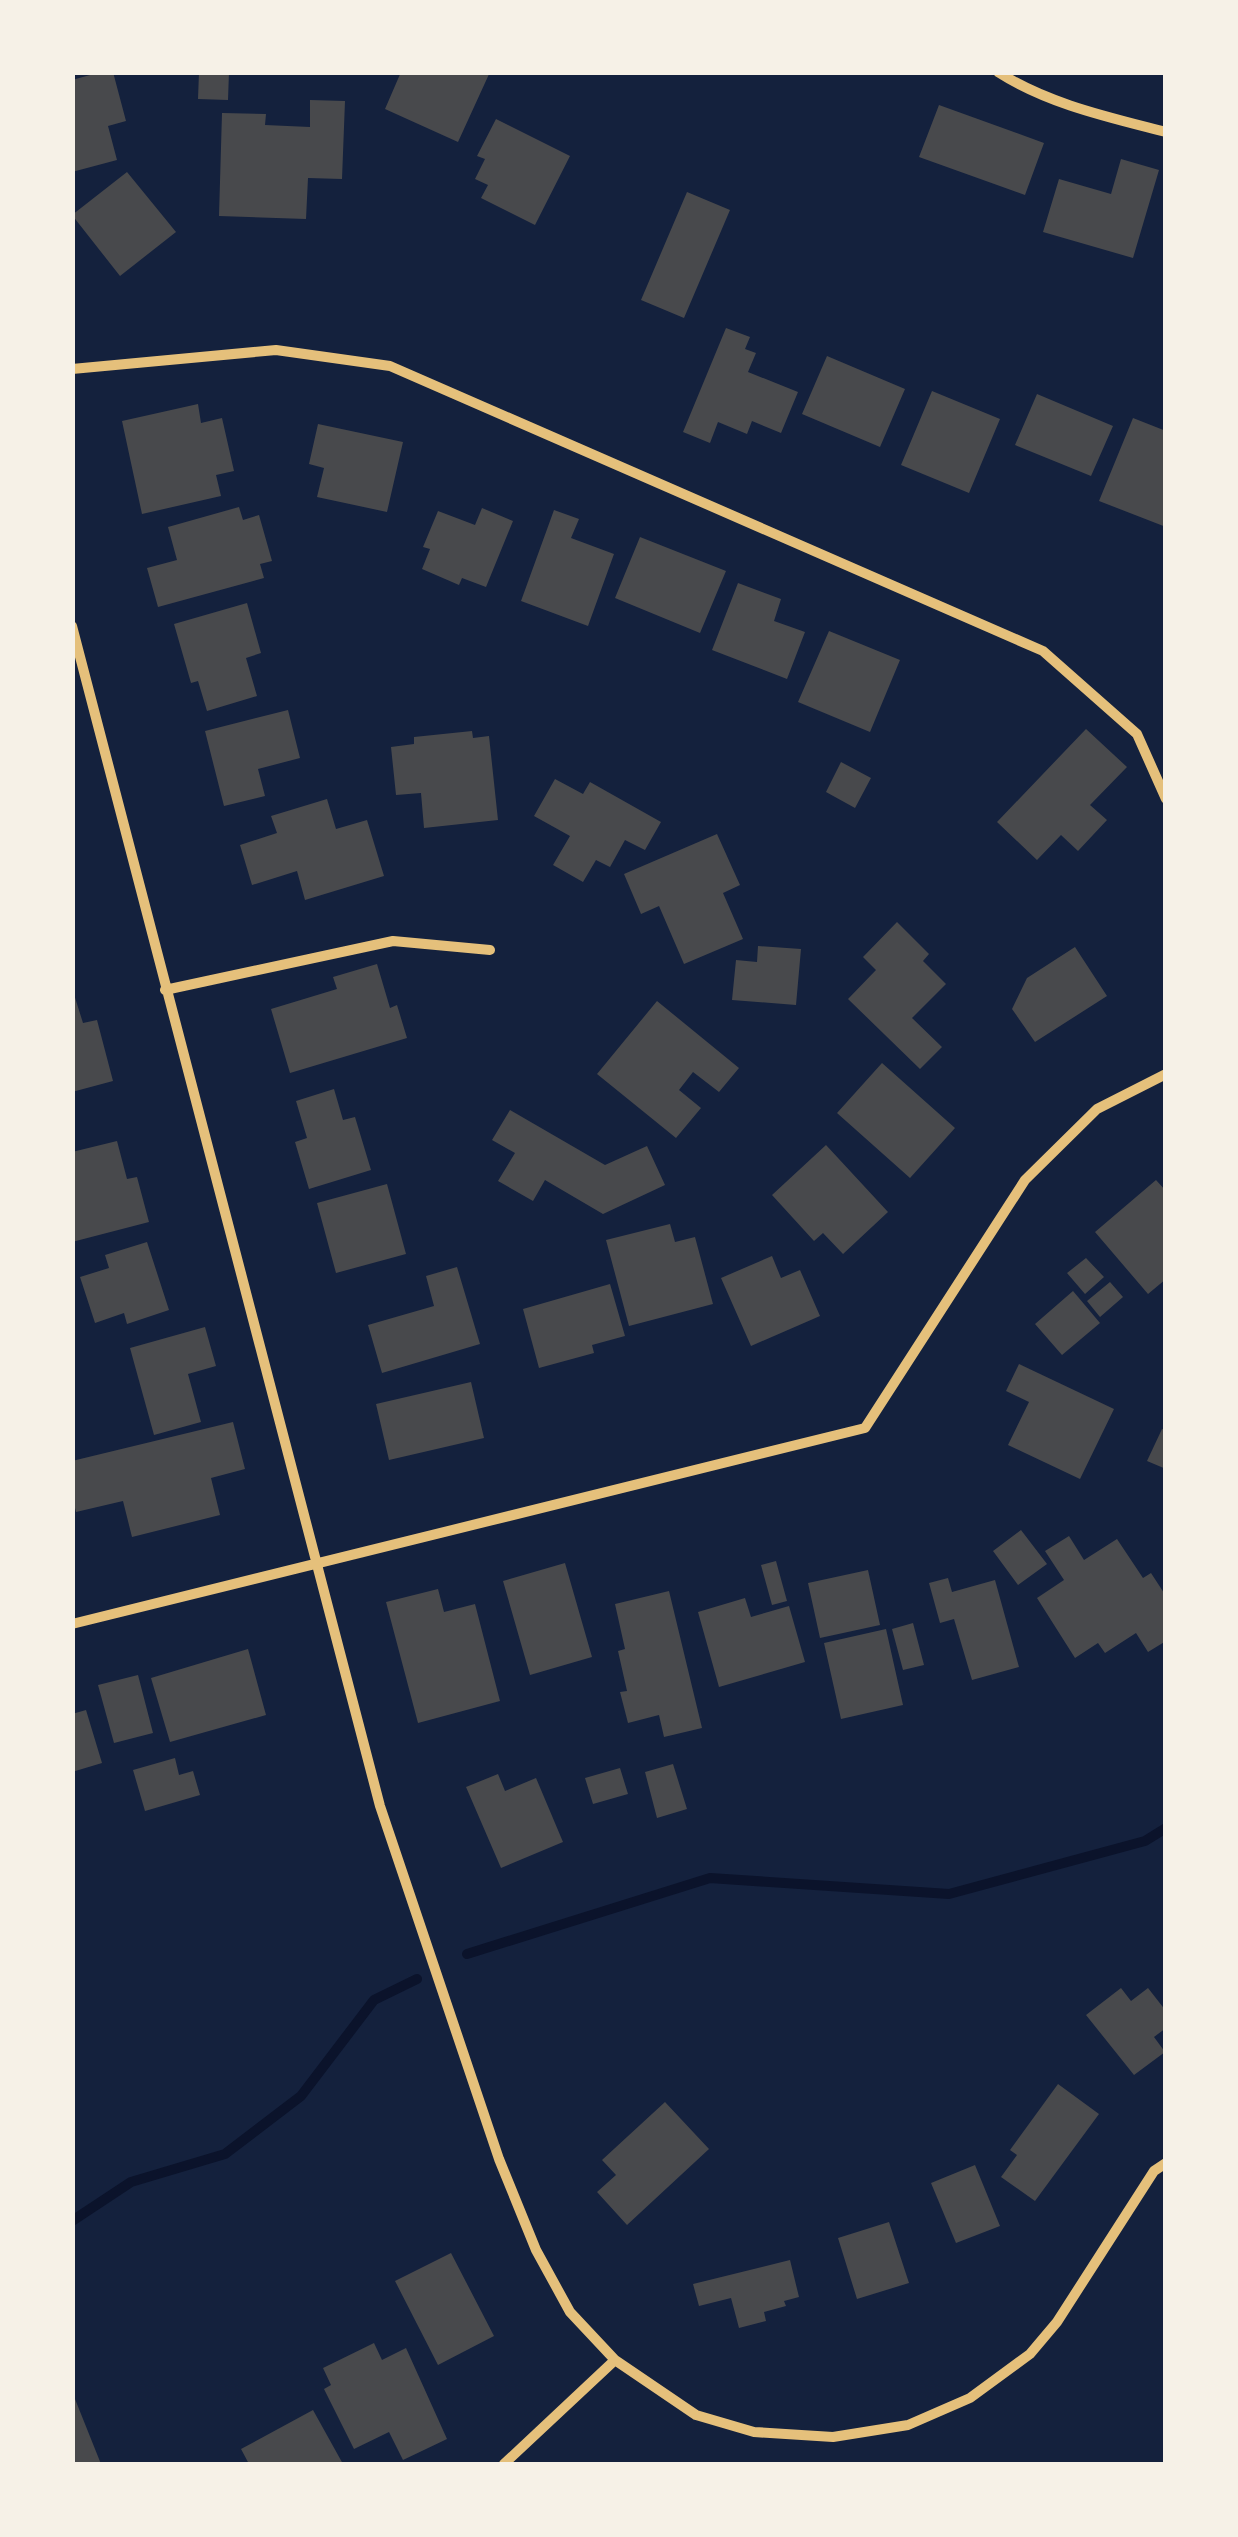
<svg xmlns="http://www.w3.org/2000/svg" width="1238" height="2537" font-family="Poppins,sans-serif">
<style>
.lines{fill:none;stroke-linecap:round;stroke-linejoin:round}
.stream{stroke:#0b132b;stroke-width:10}
.building{fill:#48494c}
.minor{stroke:#e5c07b;stroke-width:10}
</style>
<rect width="100%" height="100%" fill="#14213d"/>
<g class="lines">
<path class="stream" d="M467 1954 710 1878 949 1894 1145 1841 1166 1828
M72 2221 131 2182 225 2154 301 2096 374 2000 417 1979"/>
</g>
<path class="building" d="M101 72H113L126 121 108 126 117 160 72 172V80Z
M199 72H229L228 100 198 99Z
M401 72H490L458 142 385 109Z
M310 100 345 101 342 179 308 178 306 219 219 216 222 113 266 114 265 125 310 127Z
M939 105 1044 143 1025 195 919 157Z
M496 119 570 156 535 225 481 198 488 185 475 179 485 159 477 156Z
M1121 159 1159 170 1133 258 1043 232 1059 179 1111 194Z
M127 172 176 232 120 276 72 215Z
M687 192 730 210 684 318 641 300Z
M726 328 750 337 745 349 756 353 748 372 798 392 781 433 752 421 747 434 718 422 710 443 683 432Z
M827 356 905 389 880 447 802 414Z
M932 391 1000 419 969 493 901 465Z
M1037 394 1113 426 1091 476 1015 445Z
M198 404 201 423 222 418 234 471 216 475 221 496 142 514 122 421Z
M1133 418 1166 431V527L1099 501Z
M318 424 403 442 387 512 317 497 324 468 309 464Z
M239 507 243 520 259 515 272 561 260 564 264 578 158 607 147 568 177 560 168 527Z
M482 508 513 521 486 587 462 578 459 585 422 569 430 549 423 547 438 511 475 525Z
M554 510 579 519 571 538 614 554 588 626 521 601Z
M640 537 726 571 700 633 615 598Z
M738 583 781 599 774 621 805 632 787 679 712 650Z
M247 603 261 653 246 658 257 696 207 711 198 681 191 683 174 624Z
M829 631 900 660 870 732 798 702Z
M288 710 300 758 258 769 265 796 224 806 205 731Z
M1086 729 1127 767 1090 805 1107 820 1078 851 1061 835 1037 860 997 822Z
M472 731 473 738 489 736 498 820 424 828 421 793 396 795 391 747 414 744V737Z
M841 762 871 778 855 808 826 792Z
M555 779 583 794 590 782 661 822 645 850 625 840 610 867 596 860 583 882 553 865 570 836 534 816Z
M327 799 336 829 367 820 384 876 305 900 297 871 252 885 240 845 277 833 271 816Z
M717 834 740 885 723 893 743 939 684 964 659 906 641 914 624 874Z
M897 922 929 954 923 961 946 984 912 1018 942 1047 920 1069 848 999 876 970 863 957Z
M758 946 801 949 796 1005 732 1000 736 960 757 962Z
M1075 947 1107 996 1035 1042 1012 1009 1027 978Z
M377 964 390 1008 397 1005 407 1038 290 1073 271 1009 337 989 333 977Z
M72 988 83 1023 97 1020 113 1081 72 1092Z
M657 1001 739 1068 719 1092 693 1072 679 1090 701 1108 676 1138 597 1074Z
M882 1063 955 1128 910 1178 837 1113Z
M334 1089 343 1120 355 1117 371 1170 309 1189 295 1142 307 1138 296 1101Z
M510 1110 605 1165 647 1146 665 1185 603 1214 545 1180 533 1201 498 1181 515 1153 492 1140Z
M117 1141 127 1179 137 1177 149 1222 72 1242V1152Z
M826 1145 888 1212 843 1254 823 1233 814 1241 772 1195Z
M1156 1180 1166 1191V1279L1148 1294 1095 1232Z
M387 1184 406 1254 336 1273 317 1203Z
M670 1224 675 1242 695 1237 713 1304 629 1326 606 1240Z
M147 1242 169 1310 127 1324 124 1313 95 1323 80 1277 109 1268 105 1255Z
M772 1256 781 1278 800 1270 820 1316 751 1346 721 1278Z
M1086 1258 1104 1277 1085 1294 1067 1273Z
M457 1267 480 1344 382 1373 368 1325 434 1306 426 1276Z
M1110 1282 1123 1297 1100 1317 1087 1301Z
M610 1284 625 1336 592 1345 594 1353 539 1368 523 1309Z
M1073 1291 1100 1323 1062 1355 1035 1324Z
M205 1327 216 1366 188 1374 201 1422 154 1435 130 1348Z
M1019 1364 1114 1409 1080 1479 1008 1445 1029 1402 1006 1391Z
M471 1382 484 1438 389 1460 376 1404Z
M233 1422 245 1469 211 1478 220 1515 132 1537 123 1501 76 1512 72 1496V1461Z
M1162 1429 1166 1430V1469L1147 1461Z
M1021 1530 1047 1564 1018 1585 993 1551Z
M1069 1536 1084 1560 1117 1539 1143 1578 1151 1573 1166 1596V1641L1148 1652 1136 1633 1105 1653 1098 1643 1075 1658 1037 1598 1064 1580 1045 1551Z
M776 1561 787 1601 772 1605 761 1565Z
M565 1563 592 1657 530 1675 503 1581Z
M868 1570 880 1625 820 1638 808 1583Z
M948 1578 952 1592 995 1580 1019 1667 972 1680 954 1619 940 1623 929 1583Z
M438 1589 444 1612 475 1604 500 1701 418 1723 386 1602Z
M669 1591 702 1728 664 1737 659 1715 628 1723 620 1692 627 1691 618 1651 625 1649 615 1604Z
M745 1598 751 1617 789 1606 805 1662 719 1687 698 1612Z
M913 1623 924 1665 903 1670 892 1629Z
M886 1629 903 1705 841 1719 824 1643Z
M248 1649 266 1715 170 1742 151 1678Z
M138 1675 153 1733 114 1743 98 1685Z
M86 1710 102 1763 72 1772V1714Z
M175 1758 179 1775 193 1771 200 1795 145 1811 133 1770Z
M673 1764 687 1809 657 1818 645 1772Z
M620 1768 628 1794 593 1804 585 1778Z
M498 1774 505 1791 536 1778 563 1842 501 1868 466 1787Z
M1121 1988 1131 2001 1148 1988 1166 2011V2028L1154 2037 1165 2052 1134 2075 1086 2015Z
M1058 2084 1099 2114 1035 2201 1001 2177 1017 2155 1010 2150Z
M665 2102 709 2149 627 2225 597 2192 616 2175 602 2160Z
M975 2165 1000 2226 956 2243 931 2183Z
M889 2222 909 2283 857 2299 838 2238Z
M451 2253 494 2336 438 2365 395 2281Z
M790 2260 799 2297 784 2301 786 2306 764 2312 766 2321 739 2328 731 2298 699 2306 693 2284Z
M374 2343 382 2360 406 2348 447 2439 403 2460 389 2432 354 2449 324 2389 331 2385 323 2368Z
M72 2394H73L101 2464H72Z
M313 2410 343 2464H249L241 2449Z"/>
<g class="lines">
<path class="minor" d="M998 72C1048 104 1108 117 1166 132
M72 369 276 350 390 366 1043 651 1137 734 1166 799
M72 626 380 1806 499 2159 536 2250 570 2312 615 2360 696 2415 754 2432 833 2437 908 2425 970 2398 1030 2354 1057 2322 1154 2171 1166 2163
M165 990 393 941 490 950
M72 1624 865 1428 1025 1180 1097 1109 1166 1074
M504 2464 615 2360"/>
</g>
<rect width="1238" height="2537" fill="none" stroke="#f6f1e7" stroke-width="150"/>
</svg>
